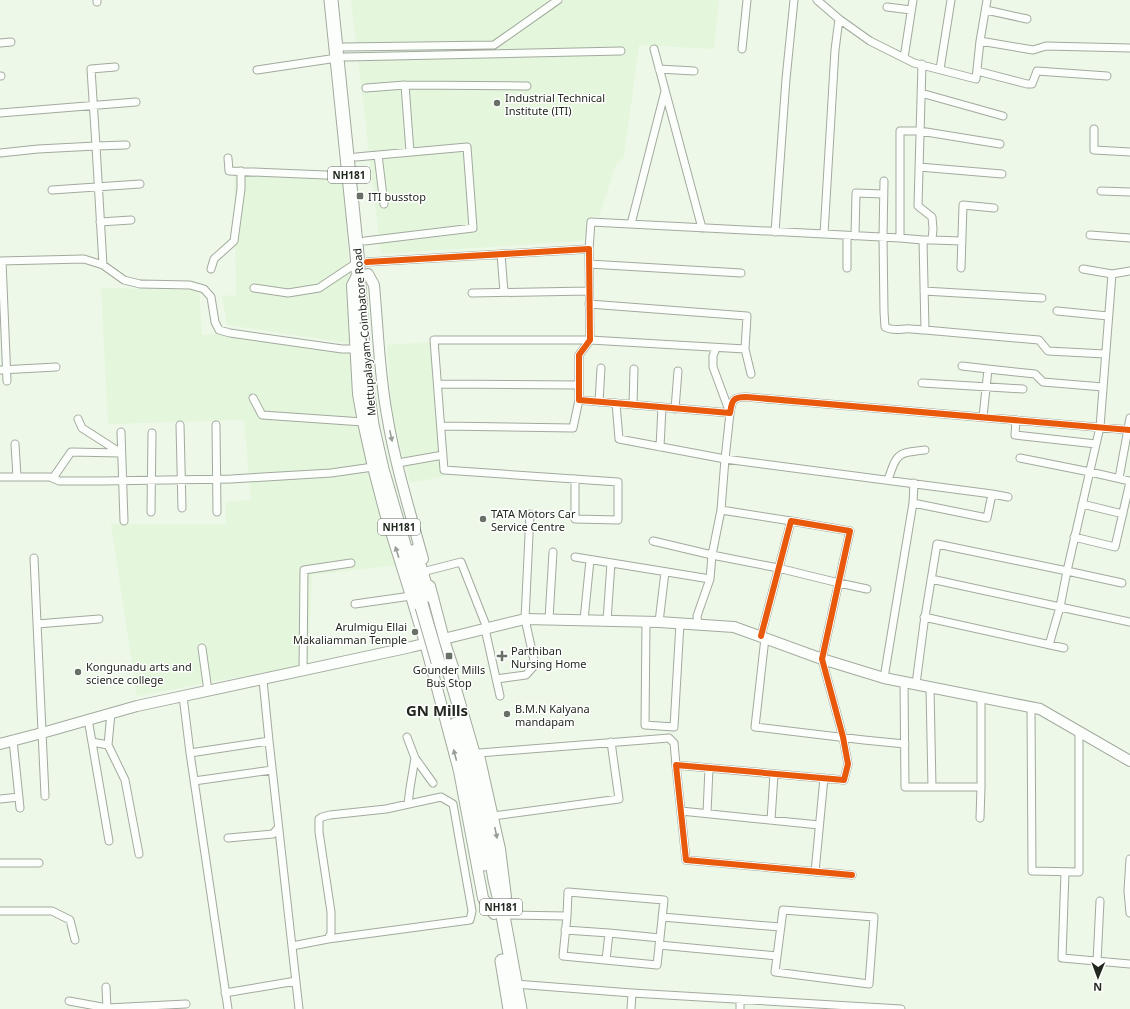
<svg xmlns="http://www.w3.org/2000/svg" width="1130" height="1009" font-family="'Noto Sans',sans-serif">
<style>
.built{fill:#e4f6db}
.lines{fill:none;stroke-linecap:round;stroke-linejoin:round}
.street-casing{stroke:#a2aa9e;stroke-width:9}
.secondary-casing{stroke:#a2aa9e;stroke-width:12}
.highway-casing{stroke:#a2aa9e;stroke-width:15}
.street{stroke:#fcfefc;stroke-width:7}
.secondary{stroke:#fcfefc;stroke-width:10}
.highway{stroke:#fcfefc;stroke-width:13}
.highway-bridge-casing{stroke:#a2aa9e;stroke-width:15;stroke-linecap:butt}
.highway-bridge{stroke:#fcfefc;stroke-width:13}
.cycleway-casing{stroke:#fff;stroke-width:8}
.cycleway{stroke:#e8590c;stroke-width:6}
.oneway{fill:#999e98}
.poi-dot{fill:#687165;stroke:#fff;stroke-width:1.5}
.labels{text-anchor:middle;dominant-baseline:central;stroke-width:3;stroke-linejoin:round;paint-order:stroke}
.shield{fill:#fff;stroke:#646862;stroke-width:1}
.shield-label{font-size:10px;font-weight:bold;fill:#21281e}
.poi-label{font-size:11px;fill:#21281e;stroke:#fff;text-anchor:start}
.street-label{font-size:11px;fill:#21281e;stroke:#fff}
.district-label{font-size:15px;font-weight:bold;fill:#21281e;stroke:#fff}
</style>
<rect width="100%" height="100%" fill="#edf8e8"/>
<path class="built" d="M351 0H719L714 49 639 45 624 157 616 164 599 216H592L583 241 381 254Z
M234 171 344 179 353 344 227 325 222 296 236 295Z
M101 288 199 290 202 335 213 334 352 353 398 565 312 575 308 664 137 696 111 524H226V502L251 500 244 420 108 424Z
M432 342 441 452 403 460 392 412 387 345Z
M441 459 445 476 410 483 406 466Z"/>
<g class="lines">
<g class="street-casing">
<path id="street" d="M97 0V2
M817 0 839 19 870 41 914 63 976 79 980 41 1033 50 1046 46 1130 48
M887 7 911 10
M986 10 1027 19
M980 41 987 0
M0 43 11 42
M344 47 494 45 558 0
M654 49 702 228
M742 49 747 0
M345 57 621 51
M904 58 913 0
M922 64 918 206 932 217 933 229 932 240H923
M115 67 91 69 96 146 126 145
M659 69 694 71
M940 69 951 0
M257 70 337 58
M977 71 1027 84H1032L1037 71 1107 76
M0 76H1
M405 85 410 152
M366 88 405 85 527 86
M921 93 1003 116
M0 113 136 102
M1094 129V150L1130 152
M0 153 38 149 96 146 103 265
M378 155 384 204
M356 157 467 147 473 228 365 241
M228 158 229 171 349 176
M919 167 1002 174
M884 181 883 237 884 312 885 327C893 332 903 328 911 329 916 329 920 330 925 330
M52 190 140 184
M1101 191 1130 192
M100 222 131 220
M631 224 665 91
M775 232 786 79 794 0
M824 234 835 50 839 19
M1090 235 1130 238
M855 236 856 193 883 194
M900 238V131H920L1000 144
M932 240 962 241
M589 249 591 222 900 238 923 240 925 330 1039 340 1048 351 1105 354
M501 254 504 292
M0 261 84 259 103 265 124 280 140 284 190 285 204 289 211 297 215 322 219 330 230 333 342 349H355
M2 261 7 381
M367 262 589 249 590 340 579 355V400L730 413C732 401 732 397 746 397L1130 430
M589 264 741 273
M847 268V236
M961 268 963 205 994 208
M211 269 214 259 234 241 241 189V171
M1083 269 1112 274
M254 288 288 293 319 288 358 262
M924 291 1042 298
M472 293 589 291
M1057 311 1108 316
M716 348 713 356V367L730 413 725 459 992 494 987 518 913 503 884 678
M745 349 751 374
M962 366 988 369
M0 370 56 367
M922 383 1023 389
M438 384 579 385
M253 398 262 415 363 422
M599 402 601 368
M616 403 619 439 725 459 721 510
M633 405 634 369
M675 409 678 371
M983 417 988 369 1035 374 1043 382 1103 387
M78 419 82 428 121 453
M1016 420 1015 435 1096 444
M180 425 182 508
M216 425 217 512
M441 426 573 428 579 400
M121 432 124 521
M15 444 17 477
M660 447 662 407
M1020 458 1090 472 1130 481
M398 463 443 455
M0 477H50L59 481H102L231 479 331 473 373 467
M53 478 71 452 121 453
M1119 478 1130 418
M575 479V519L618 520V482C560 478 502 474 444 470L434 340H590L745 349 747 316 589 304
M888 480C897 453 897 453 925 450
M992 494 1008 497
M913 503 914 483
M1082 504 1123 514
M151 512 152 433
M1074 537 1115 547 1130 482
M653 541 712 555 778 568 839 583 867 589
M575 557 710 579 712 555 721 510 791 521
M34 558 45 796
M426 571 461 562 487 628
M931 579 1060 607 1067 571 1122 583
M355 604 411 596
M924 617 1064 648
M549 619 553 552
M584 620 590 560
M607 621 611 563
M646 622 645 725 674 727 680 623
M659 622 665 572
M37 624 99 619
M698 625 697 616 710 579
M485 629 500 696
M761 636 791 521 850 531 822 659 843 737 848 764 844 780 676 765 686 860 852 875
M765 638 755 727 864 740 905 744
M1049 645 1060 607 1130 622
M202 648 208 691
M303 671 304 570 351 563
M496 679 526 675 535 665 525 619 530 514
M263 680 269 741 299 1009
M904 682 905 787H981L980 818
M916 684 924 623 937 544 1067 571 1100 427 1112 274 1130 271
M930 687 932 787
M183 696 190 753 228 1009
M1031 707 1032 871 1079 872V732
M88 719 109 841
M407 737 415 758 433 783
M13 740 20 808
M92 742 108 745 125 780 139 854
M108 745 111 713
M190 753 269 741
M479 753 644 740 669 738 674 743 676 765
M194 781 272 770
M981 787V697
M0 799 19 797
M408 804 410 788 415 758
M681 811 819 825
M707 813 709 768
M493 816 619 799 611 742
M771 820 774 774
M228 838 273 834 278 828
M1130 859 1128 891 1130 913
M0 863H39
M815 872 824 778
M1065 872 1062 958 1130 964
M783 910 874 917 869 984 775 972Z
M0 911H52L70 920 75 940
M502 915 567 916 563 956 657 965 660 938 609 933 606 960
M567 916 568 892 664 900 660 938
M662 917 780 927
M565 930 609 933
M659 945 777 956
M292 946 328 939 331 933V912L319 832V819L322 817 330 815 386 809 441 797 453 804 472 911 470 920 328 939
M1097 962 1100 901
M515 984 632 993 901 1009
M106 987 107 1009
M225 993 296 981
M69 1001 107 1008 186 1004
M631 1009 632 993
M740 1009V999"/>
</g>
<g class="secondary-casing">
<path id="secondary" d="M359 272 352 285 358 394 363 422 373 467 385 513 411 596 425 643 459 771 483 898 494 914
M368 274 374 285C378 328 379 372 387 415 395 464 410 512 423 559
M430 586 445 643 453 667
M0 744 42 733 137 706 411 647 525 619 659 622 734 627 822 659 884 678 1040 709 1130 761
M479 755 500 849 506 897 501 905"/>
</g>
<g class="highway-casing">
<path id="highway" d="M331 0 357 254 363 350 368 395 372 425 382 469 422 607
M415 551 428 595
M446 660 473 753 483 806 495 880 501 905 520 1009
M456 724 463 752 484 864
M502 961 510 1009"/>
</g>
<use href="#street" class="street"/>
<use href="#secondary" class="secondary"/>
<use href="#highway" class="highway"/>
<g class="highway-bridge-casing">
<path id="highway-bridge" d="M422 607 438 662"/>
</g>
<use href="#highway-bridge" class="highway-bridge"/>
<g class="cycleway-casing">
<path id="cycleway" d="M367 262 589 249 590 340 579 355V400L730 413C732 401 732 397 746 397L1130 430
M761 636 791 521 850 531 822 659 843 737 848 764 844 780 676 765 686 860 852 875"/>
</g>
<use href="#cycleway" class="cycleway"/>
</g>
<defs><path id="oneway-solid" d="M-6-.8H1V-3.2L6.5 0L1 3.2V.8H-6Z"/></defs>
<g class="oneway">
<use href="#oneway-solid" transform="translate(391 436) rotate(78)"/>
<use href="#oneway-solid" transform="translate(397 552) rotate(-108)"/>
<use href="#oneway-solid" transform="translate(455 755) rotate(-105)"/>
<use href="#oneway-solid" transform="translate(496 833) rotate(78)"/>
</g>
<g class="poi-dot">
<circle cx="497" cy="103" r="4"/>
<rect x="356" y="192" width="8" height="8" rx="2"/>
<circle cx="483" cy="519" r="4"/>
<circle cx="415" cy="632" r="4"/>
<rect x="445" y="652" width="8" height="8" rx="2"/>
<path d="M500 650h4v4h4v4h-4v4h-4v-4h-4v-4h4z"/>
<circle cx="78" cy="672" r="4"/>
<circle cx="507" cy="714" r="4"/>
</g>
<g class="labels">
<g class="shield">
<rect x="328" y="167" width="42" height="16" rx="3"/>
<rect x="378" y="519" width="42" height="16" rx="3"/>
<rect x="480" y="899" width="42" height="16" rx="3"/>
</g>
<g class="shield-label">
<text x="349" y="175">NH181</text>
<text x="399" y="527">NH181</text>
<text x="501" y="907">NH181</text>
</g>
<g class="poi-label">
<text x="505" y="97">Industrial Technical<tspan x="505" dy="13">Institute (ITI)</tspan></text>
<text x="368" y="196">ITI busstop</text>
<text x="491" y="513">TATA Motors Car<tspan x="491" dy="13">Service Centre</tspan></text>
<text x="407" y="626" text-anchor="end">Arulmigu Ellai<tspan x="407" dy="13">Makaliamman Temple</tspan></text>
<text x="511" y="650">Parthiban<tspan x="511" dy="13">Nursing Home</tspan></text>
<text x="86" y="666">Kongunadu arts and<tspan x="86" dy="13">science college</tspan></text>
<text x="449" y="669" text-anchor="middle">Gounder Mills<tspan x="449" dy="13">Bus Stop</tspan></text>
<text x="515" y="708">B.M.N Kalyana<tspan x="515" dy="13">mandapam</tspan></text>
</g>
<g class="street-label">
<text transform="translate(364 332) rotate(-95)">Mettupalayam-Coimbatore Road</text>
</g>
<g class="district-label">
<text x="437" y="710">GN Mills</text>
</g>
</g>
<g transform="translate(1098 977) rotate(181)" stroke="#ffffff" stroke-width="3" paint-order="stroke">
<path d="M0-3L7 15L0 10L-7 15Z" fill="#21281e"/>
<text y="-6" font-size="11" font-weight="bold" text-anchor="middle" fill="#21281e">N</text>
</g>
</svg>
